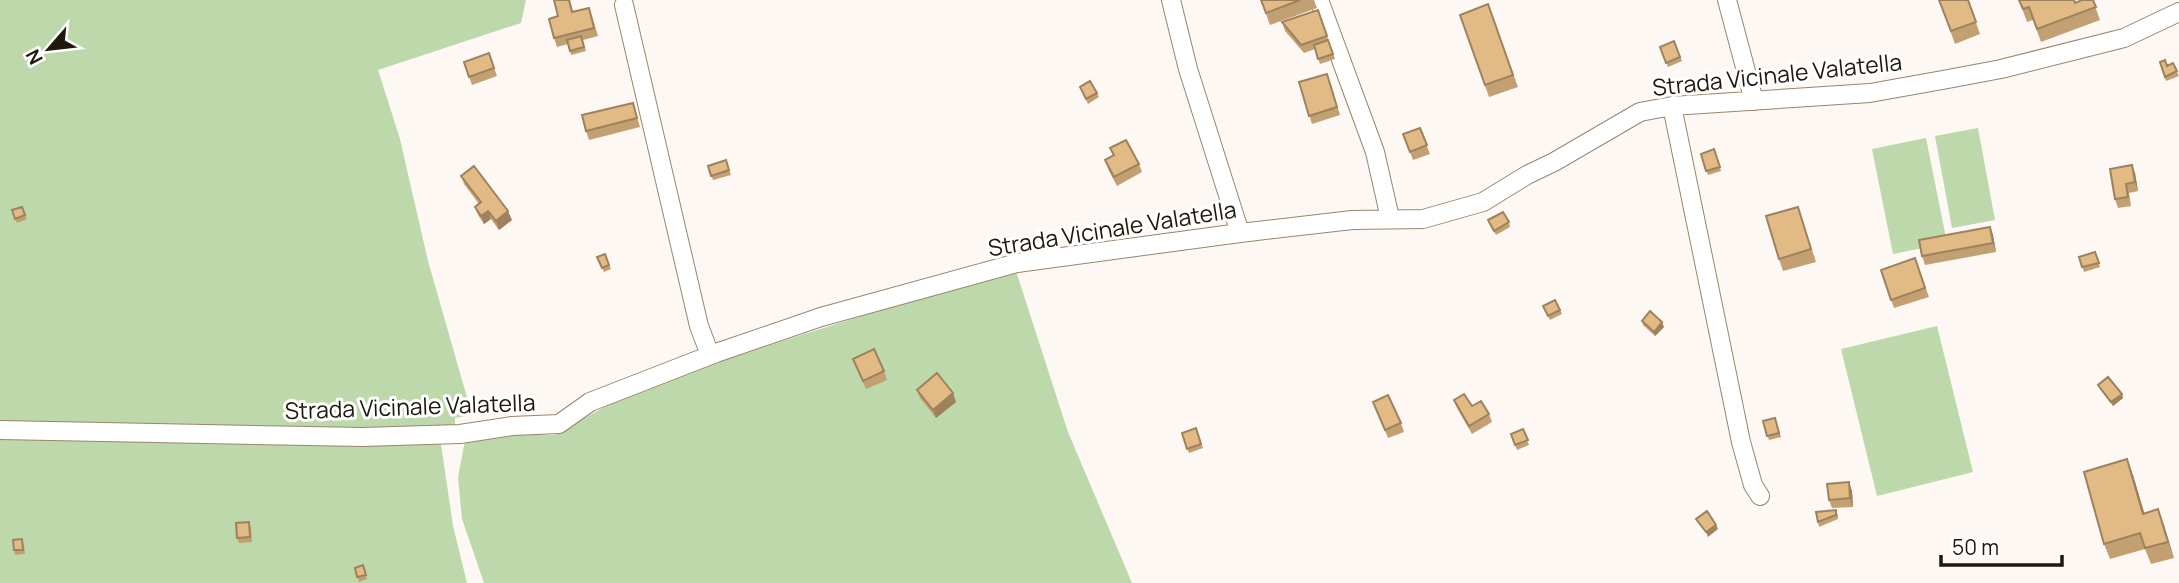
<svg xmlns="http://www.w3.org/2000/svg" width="2179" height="583" font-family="Manrope,sans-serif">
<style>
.green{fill:#bdd8ab}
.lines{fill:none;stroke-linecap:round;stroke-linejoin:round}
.minor-casing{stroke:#9a856b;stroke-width:20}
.minor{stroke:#fff;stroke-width:18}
.wall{fill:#c2a072}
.shaded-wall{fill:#9e825d}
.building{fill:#e2ba85;stroke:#9e825d;stroke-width:2}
.labels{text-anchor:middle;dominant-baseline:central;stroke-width:6;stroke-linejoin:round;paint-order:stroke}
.street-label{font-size:23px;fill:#1f180d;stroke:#fff}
</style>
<rect width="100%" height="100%" fill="#fdf8f3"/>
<path class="green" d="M0 0H526L521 23 378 70 400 139 428 261 472 415 455 418V427L211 430 0 423Z
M1978 128 1995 220 1952 228 1935 136Z
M1926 138 1947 243 1893 254 1872 149Z
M1015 268 1068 432 1132 583H484L462 519 458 477 465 441 528 434 554 435 608 405 718 361Z
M1937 326 1973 472 1877 496 1841 349Z
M0 434 206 441 441 444 453 526 467 583H0Z"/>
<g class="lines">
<g class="minor-casing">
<path id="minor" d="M1171 0 1188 69 1240 233
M1319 0 1375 152 1390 218
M1727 0 1754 101
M624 5 699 326 710 355
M1672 106 1741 442 1753 485 1760 496
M0 430 362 437 460 434 512 426 559 424 590 402 716 353 821 317 1017 263 1240 233 1352 220 1423 219 1483 202 1527 175 1554 162 1640 112 1672 106 1870 93 1948 79 2001 69 2124 38 2179 12"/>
</g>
<use href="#minor" class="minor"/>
</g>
<path class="wall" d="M554 0H570L573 12 592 16 598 36 583 40 586 51 571 55 568 44 557 47 554 38 558 16Z
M1261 0H1314L1317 8 1270 25Z
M1939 0H1968L1980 34 1955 44Z
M2019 0 2075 3 2093 0 2100 20 2041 42 2033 20 2027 22Z
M1488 4 1518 87 1489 97 1460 15Z
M1318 10 1335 59 1320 64 1315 49 1304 53 1285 31 1282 22Z
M1674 41 1682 61 1668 67 1660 47Z
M489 53 497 76 472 85 464 62Z
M2160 62 2167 66 2173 63 2179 76 2166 81Z
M1327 74 1340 115 1312 124 1299 82Z
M1080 87 1097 93 1099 97 1088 104Z
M633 103 640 127 589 140 586 131Z
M1420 128 1430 154 1413 160 1403 134Z
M1110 148 1139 164 1142 172 1117 186 1108 169 1105 160 1113 156Z
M1714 149 1721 171 1708 175 1701 154Z
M726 160 731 175 713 180 708 166Z
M2110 169 2135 173 2138 191 2129 193 2131 206 2118 208 2115 199Z
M461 176 512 220 499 230 491 219 484 224 478 215 475 207 479 204 464 184Z
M12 210 25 215 27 219 17 223Z
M1802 219 1816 262 1783 271 1779 259Z
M1488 220 1509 222 1510 227 1496 235Z
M1990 227 1993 235 1996 252 1925 265 1922 256Z
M2095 252 2100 267 2084 272 2079 257Z
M605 254 611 269 604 272 597 257Z
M1915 258 1929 297 1894 308 1881 270Z
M1543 306 1560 310 1562 314 1550 320Z
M1642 321 1664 327 1655 336 1643 325Z
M853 359 884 371 887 380 866 389Z
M2098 385 2122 394 2123 398 2113 406 2100 389Z
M917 390 956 402 936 418 920 398Z
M1454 400 1489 414 1492 422 1472 434 1457 408Z
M1373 402 1401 423 1404 432 1388 438Z
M1775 418 1781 437 1769 440 1763 421Z
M1196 428 1203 448 1189 453 1182 433Z
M1523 429 1529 445 1517 450 1511 434Z
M2133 475 2144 513 2158 509 2174 558 2151 564 2145 549 2110 559 2104 544Z
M1852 491 1853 507 1832 508 1829 500Z
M1838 514V519L1819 527 1818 522Z
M251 526 252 542 239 543 237 538Z
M24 544 25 554 15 555 14 550Z
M363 565 367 579 359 582 355 568Z"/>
<path class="shaded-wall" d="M2132 165 2135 173 2138 191 2135 182Z
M488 211 491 219 484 224 481 216Z
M508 211 512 220 499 230 496 221Z
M1990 227 1993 235 1996 252 1993 243Z
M1662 322 1664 327 1655 336 1654 332Z
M953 393 956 402 936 418 933 410Z
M2122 394 2123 398 2113 406 2111 402Z
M2127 459 2133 475 2149 529 2143 514Z
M1849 482 1852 491 1853 507 1850 498Z
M2158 509 2164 525 2174 558 2168 542Z
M1716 525 1718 529 1708 537 1706 532Z"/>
<path class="building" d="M554 0H569L572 12 589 8 594 28 554 38 549 19 558 16Z
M1261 0H1300L1266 13Z
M1939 0H1968L1976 22 1951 31Z
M2019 0H2074L2075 3 2082 0H2093L2096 7 2037 29 2029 7 2023 9Z
M1488 4 1513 75 1485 85 1460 15Z
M1318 10 1327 36 1301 45 1282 22Z
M581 36 584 47 570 51 567 40Z
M1328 40 1333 54 1318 59 1314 45Z
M1674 41 1680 57 1666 63 1660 47Z
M489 53 494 68 469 77 464 62Z
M2165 60 2167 66 2173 63 2177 71 2165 77 2160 62Z
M1327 74 1337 107 1309 116 1299 82Z
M1090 81 1097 93 1086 99 1080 87Z
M633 103 637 118 586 131 582 115Z
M1420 128 1427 145 1410 152 1403 134Z
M1126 140 1139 164 1114 177 1105 160 1114 155 1110 148Z
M1714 149 1720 167 1706 171 1701 154Z
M726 160 729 170 711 176 708 166Z
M2132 165 2135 182 2126 184 2128 197 2115 199 2110 169Z
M474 166 508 211 496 221 488 211 481 216 475 207 481 202 461 176Z
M22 207 25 215 15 219 12 210Z
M1798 207 1811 249 1779 259 1766 216Z
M1503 212 1509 222 1494 231 1488 220Z
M1990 227 1993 243 1922 256 1919 240Z
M2095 252 2099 263 2082 267 2079 257Z
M605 254 609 265 602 268 597 257Z
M1915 258 1925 288 1891 300 1881 270Z
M1555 300 1560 310 1548 316 1543 306Z
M1650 311 1662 322 1654 332 1642 321Z
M874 349 884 371 863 381 853 359Z
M937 373 953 393 933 410 917 390Z
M2108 377 2122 394 2111 402 2098 385Z
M1464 394 1472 406 1481 401 1489 414 1469 426 1454 400Z
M1388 395 1401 423 1385 430 1373 402Z
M1775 418 1779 433 1767 436 1763 421Z
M1196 428 1201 444 1187 449 1182 433Z
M1523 429 1528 440 1515 445 1511 434Z
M2127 459 2143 514 2158 509 2168 542 2145 548 2140 533 2104 544 2084 472Z
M1849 482 1850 498 1829 500 1827 484Z
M1836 510V515L1818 522 1816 512Z
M1707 511 1716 525 1706 532 1696 519Z
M249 522 250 537 237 538 236 523Z
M22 539 23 550H14L13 540Z
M363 565 366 575 357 577 355 568Z"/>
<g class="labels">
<g class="street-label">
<text transform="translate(1777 74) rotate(-6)">Strada Vicinale Valatella</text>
<text transform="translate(1112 228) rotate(-9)">Strada Vicinale Valatella</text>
<text transform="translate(410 406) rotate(-2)">Strada Vicinale Valatella</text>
</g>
</g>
<g transform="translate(49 49) rotate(242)" stroke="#ffffff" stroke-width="5" paint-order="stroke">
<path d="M0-5L12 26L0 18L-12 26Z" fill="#1f180d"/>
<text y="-10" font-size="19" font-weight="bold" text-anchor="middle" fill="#1f180d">N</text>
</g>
<path d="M1941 555v10h121v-10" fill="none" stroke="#1f180d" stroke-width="3.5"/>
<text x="1952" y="555" font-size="21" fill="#1f180d" stroke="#ffffff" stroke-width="5" paint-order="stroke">50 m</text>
</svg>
